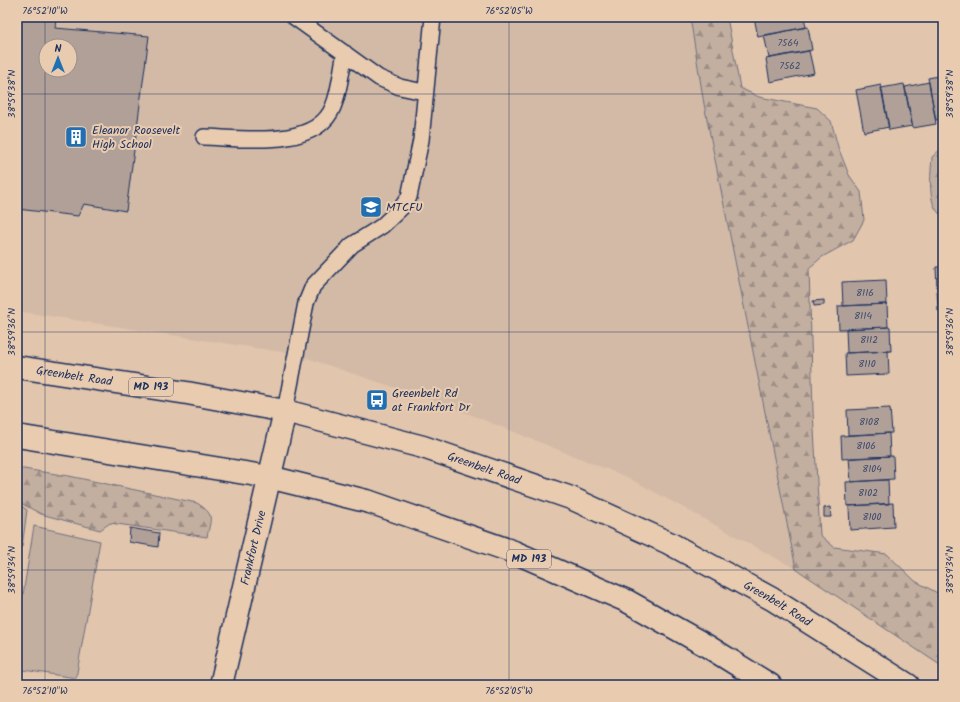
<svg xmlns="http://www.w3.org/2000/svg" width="960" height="702" font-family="Kalam,sans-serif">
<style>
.built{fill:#d2baa6;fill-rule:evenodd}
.grass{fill:#c3afa0;stroke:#6f6f7f}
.forest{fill:url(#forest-firs);stroke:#6f6f7f}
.building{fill:#b0a098;stroke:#1b2f5e;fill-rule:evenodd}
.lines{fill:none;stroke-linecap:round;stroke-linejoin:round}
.service-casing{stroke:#1b2f5e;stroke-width:18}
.minor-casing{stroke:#1b2f5e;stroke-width:25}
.primary-casing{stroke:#1b2f5e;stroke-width:25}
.service{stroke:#e9cbaf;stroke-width:15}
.minor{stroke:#e9cbaf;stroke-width:22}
.primary{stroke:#e9cbaf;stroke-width:22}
.ticks{fill:none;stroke:#1b2f5e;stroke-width:1;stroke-opacity:0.45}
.labels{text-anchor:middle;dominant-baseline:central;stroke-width:4;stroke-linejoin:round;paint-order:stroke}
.number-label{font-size:10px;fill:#404b6c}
.shield{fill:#e9cbaf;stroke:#595e76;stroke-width:1}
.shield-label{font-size:11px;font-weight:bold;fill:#1b2f5e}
.poi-label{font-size:12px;fill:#1b2f5e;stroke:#e9cbaf;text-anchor:start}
.street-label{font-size:12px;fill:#1b2f5e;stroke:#e9cbaf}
.neatline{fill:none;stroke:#1b2f5e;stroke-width:1.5}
.ticks-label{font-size:10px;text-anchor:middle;fill:#1b2f5e}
</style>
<defs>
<pattern id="forest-firs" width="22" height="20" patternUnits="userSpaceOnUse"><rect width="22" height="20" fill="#c3afa0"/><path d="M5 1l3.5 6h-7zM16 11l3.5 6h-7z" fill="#9e8f86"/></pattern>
</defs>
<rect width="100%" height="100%" fill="#e1c5ac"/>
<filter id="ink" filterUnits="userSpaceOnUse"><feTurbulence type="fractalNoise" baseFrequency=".025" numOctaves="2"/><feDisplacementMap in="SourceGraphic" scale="8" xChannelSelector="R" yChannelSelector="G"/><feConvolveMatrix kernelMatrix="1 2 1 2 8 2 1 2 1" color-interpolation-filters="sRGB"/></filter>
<g filter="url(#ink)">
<path class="built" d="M17 17H690L704 104 796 569 629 478 447 405 295 354 17 311ZM46 46H70V70H46Z"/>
<path class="grass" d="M17 503 27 510 22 547 17 546Z
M34 526 100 541 76 678 17 669V632Z"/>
<path class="forest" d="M690 17H727L740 88 759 97 817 108 831 121 838 147 849 175 861 192 864 220 853 240 822 257 809 268 813 412 820 535 834 547 887 554 915 581 943 596V667L796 569 704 104Z
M943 147V216C926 208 931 173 932 157Z
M17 468 69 476 197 503C215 515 211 517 207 537L110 523 100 530 41 514 17 501Z"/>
<path class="building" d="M17 17H56L55 28 149 36 126 211 84 204 78 216 17 209ZM46 46H70V70H46Z
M754 17H804L806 27 758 37Z
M808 27 812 50 769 58 764 35Z
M809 51 814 73 770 82 766 59Z
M943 75V119L936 120 928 78Z
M929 82 936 124 913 128 905 87Z
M904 84 912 126 889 130 881 88Z
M881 85 889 127 864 132 856 90Z
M936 267H943V310L938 311Z
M886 280 887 304 843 306 842 282Z
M824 300V305L814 306 813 301Z
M887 304 888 327 839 329 838 306Z
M890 327 891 351 847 353 846 329Z
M888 351 889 374 846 376 845 353Z
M890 408 892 433 848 435 847 410Z
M889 433 890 456 842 459 841 436Z
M893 456 894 479 851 482 849 458Z
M888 480 889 504 847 506 846 482Z
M893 503 894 527 850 530 849 506Z
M830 507 831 517H824V508Z
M130 528 159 533 158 547 129 542Z"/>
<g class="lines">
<g class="service-casing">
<path id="service" d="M294 17 379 78 400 87 424 92
M204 137C241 138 316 150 333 107 340 91 341 70 345 53
M285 411 306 303 313 286 352 245 382 226 401 208 409 197 421 140 433 17"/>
</g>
<g class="minor-casing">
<g id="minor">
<path id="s1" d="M221 685 285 411"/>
</g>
</g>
<g class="primary-casing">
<g id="primary">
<path id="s2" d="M17 367 187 393 285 411 423 447 571 498 669 543 772 599 908 685"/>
<path d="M17 436 269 477 370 502 514 552 627 601 707 646 770 685"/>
</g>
</g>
<use href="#service" class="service"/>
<use href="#minor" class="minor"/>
<use href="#primary" class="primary"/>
</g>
</g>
<path class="ticks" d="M45 17V685M509 17V685M17 94H943M17 332H943M17 570H943"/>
<defs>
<g id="building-square" transform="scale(1.15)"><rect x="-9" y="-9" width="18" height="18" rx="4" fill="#1f6fb2" stroke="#e9cbaf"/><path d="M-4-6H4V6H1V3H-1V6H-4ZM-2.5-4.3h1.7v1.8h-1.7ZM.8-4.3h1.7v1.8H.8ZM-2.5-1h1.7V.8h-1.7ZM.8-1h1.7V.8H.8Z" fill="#fff"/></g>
<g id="school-square" transform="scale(1.15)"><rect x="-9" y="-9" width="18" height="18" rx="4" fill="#1f6fb2" stroke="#e9cbaf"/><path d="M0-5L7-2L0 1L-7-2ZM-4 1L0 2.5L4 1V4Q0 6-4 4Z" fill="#fff"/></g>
<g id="bus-square" transform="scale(1.15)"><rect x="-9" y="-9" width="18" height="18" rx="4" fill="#1f6fb2" stroke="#e9cbaf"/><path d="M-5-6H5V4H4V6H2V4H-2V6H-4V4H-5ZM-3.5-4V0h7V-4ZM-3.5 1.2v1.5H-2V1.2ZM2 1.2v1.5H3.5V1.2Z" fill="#fff"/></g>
</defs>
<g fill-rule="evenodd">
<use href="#building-square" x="76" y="137"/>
<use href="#school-square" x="371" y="207"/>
<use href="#bus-square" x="377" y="400"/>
</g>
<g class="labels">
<g class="number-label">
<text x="788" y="43">7564</text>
<text x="790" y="66">7562</text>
<text x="865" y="293">8116</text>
<text x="863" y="316">8114</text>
<text x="869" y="340">8112</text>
<text x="867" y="364">8110</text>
<text x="869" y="422">8108</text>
<text x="866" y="446">8106</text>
<text x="872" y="469">8104</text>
<text x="868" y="493">8102</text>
<text x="872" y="517">8100</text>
</g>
<g class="shield">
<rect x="129" y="378" width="44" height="18" rx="3"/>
<rect x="507" y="550" width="44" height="18" rx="3"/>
</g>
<g class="shield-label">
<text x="151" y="387">MD 193</text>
<text x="529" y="559">MD 193</text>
</g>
<g class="poi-label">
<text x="92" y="130">Eleanor Roosevelt<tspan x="92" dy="14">High School</tspan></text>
<text x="386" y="207">MTCFU</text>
<text x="392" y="393">Greenbelt Rd<tspan x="392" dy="14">at Frankfort Dr</tspan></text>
</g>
<g class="street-label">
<text stroke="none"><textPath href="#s2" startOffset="58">Greenbelt Road</textPath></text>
<text stroke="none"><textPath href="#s2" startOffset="479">Greenbelt Road</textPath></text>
<text stroke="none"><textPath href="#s1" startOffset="141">Frankfort Drive</textPath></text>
<text stroke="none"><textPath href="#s2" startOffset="803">Greenbelt Road</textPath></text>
</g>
</g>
<rect width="960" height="702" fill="none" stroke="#e9cbaf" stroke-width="44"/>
<g transform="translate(58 58)"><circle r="19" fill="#e9cbaf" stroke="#978d8f"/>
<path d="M0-3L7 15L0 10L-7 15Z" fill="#1f6fb2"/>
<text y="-6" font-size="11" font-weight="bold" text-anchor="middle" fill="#1b2f5e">N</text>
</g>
<rect x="22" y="22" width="916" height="658" class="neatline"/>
<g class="ticks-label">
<text x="45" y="14">76°52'10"W</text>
<text x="509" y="14">76°52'05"W</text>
<text transform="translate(11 94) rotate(-90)" y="4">38°59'38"N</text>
<text transform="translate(949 94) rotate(-90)" y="4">38°59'38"N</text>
<text transform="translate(11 332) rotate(-90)" y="4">38°59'36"N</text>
<text transform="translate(949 332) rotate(-90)" y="4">38°59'36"N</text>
<text transform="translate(11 570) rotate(-90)" y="4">38°59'34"N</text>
<text transform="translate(949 570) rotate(-90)" y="4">38°59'34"N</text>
<text x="45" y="694">76°52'10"W</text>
<text x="509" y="694">76°52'05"W</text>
</g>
</svg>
